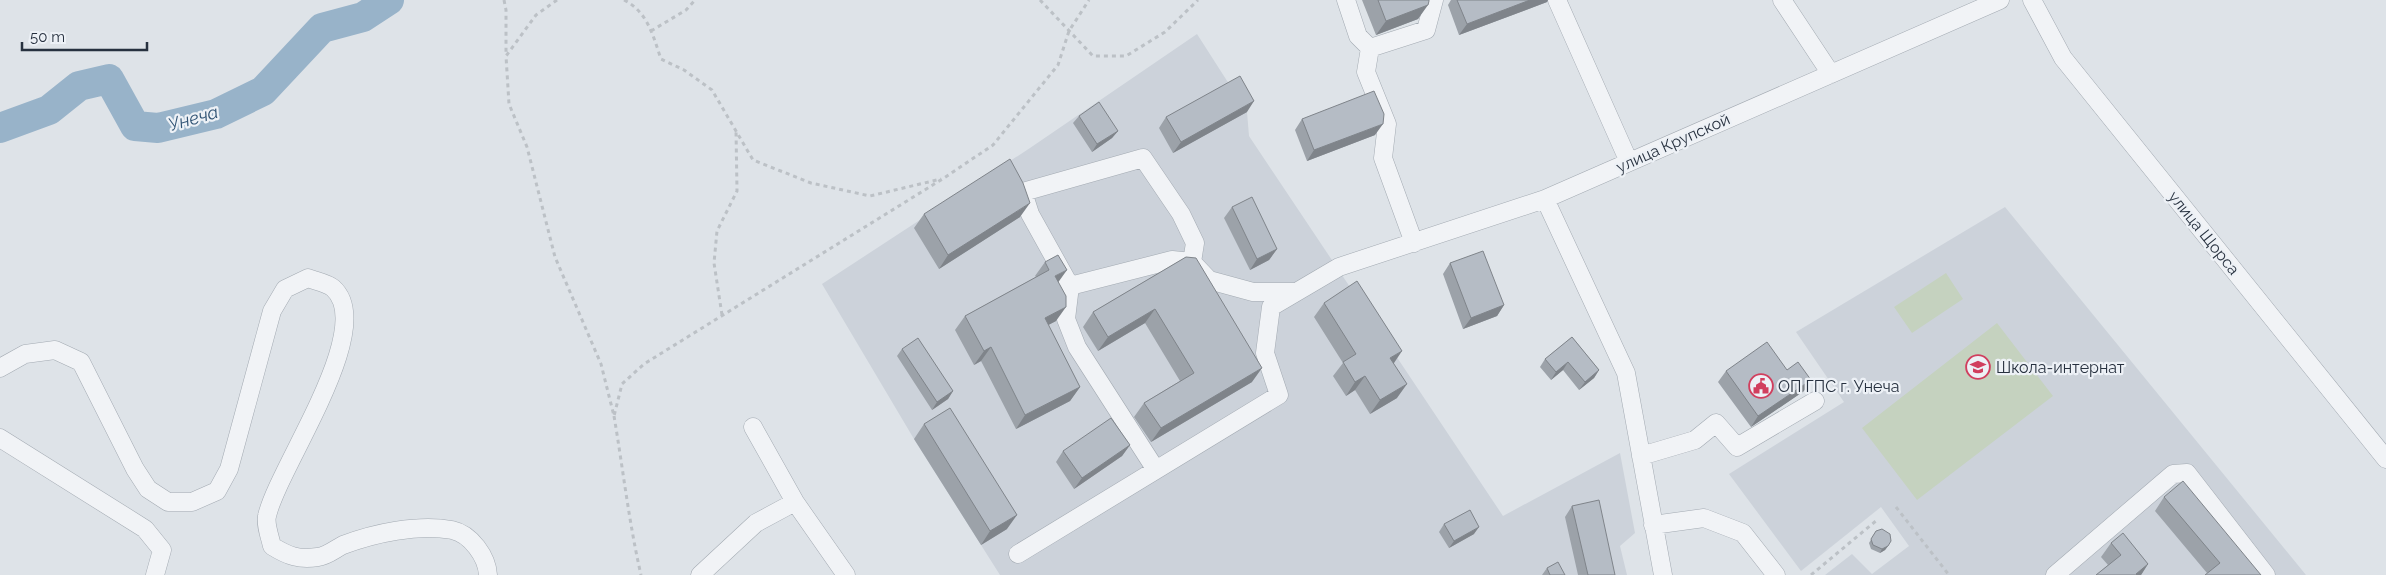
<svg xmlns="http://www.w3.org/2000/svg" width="2386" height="575" font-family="Raleway,sans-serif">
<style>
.built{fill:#ccd2da}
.green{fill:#c5d2bf}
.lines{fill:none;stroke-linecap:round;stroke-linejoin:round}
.river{stroke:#98b3c9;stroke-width:30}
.minor-casing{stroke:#a3aab2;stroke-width:19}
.path{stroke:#bcc1c6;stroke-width:3;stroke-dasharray:4 4;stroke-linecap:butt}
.minor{stroke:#f1f3f6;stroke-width:18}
.wall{fill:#9ca2a9}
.shaded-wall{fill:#7f848a}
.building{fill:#b5bcc5;stroke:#7f848a}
.labels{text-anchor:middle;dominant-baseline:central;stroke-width:4.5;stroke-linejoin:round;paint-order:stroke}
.street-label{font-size:16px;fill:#27313f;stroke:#edf1f6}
.poi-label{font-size:16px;fill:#27313f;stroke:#edf1f6;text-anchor:start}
.water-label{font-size:18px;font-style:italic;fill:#305374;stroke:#edf1f6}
</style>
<rect width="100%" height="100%" fill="#dee3e8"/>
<path class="built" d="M1197 34 1247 112 1249 136 1503 516 1620 453 1635 533 1620 546 1627 575H1000L914 439 822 284 1030 148Z
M2005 207 2306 575H1825L1852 554 1872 574 1909 546 1881 507 1801 571 1729 474 1844 402 1796 332Z"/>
<path class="green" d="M1946 273 1963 299 1912 333 1894 307Z
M1997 323 2053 396 1917 500 1862 428Z"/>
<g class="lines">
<path class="river" d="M0 128 49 110 79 86 109 79 135 126 158 128 216 114 263 91 322 28 363 17 389 0"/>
<g class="minor-casing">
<path id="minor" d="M1346 0 1358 36 1370 48
M1557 0 1629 162
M1782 0 1831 74
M2032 0 2063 58 2386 459
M1545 199 1626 373 1663 575
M1414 243 1383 158 1387 124 1366 72 1370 48 1426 30 1434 0
M1070 286 1030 214 1023 192 1143 158 1181 214 1195 243 1192 262
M0 368 25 354 55 350 81 362 135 469 148 489 168 502H192L217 491 229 469 272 311 285 289 308 278C315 281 327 283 333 288 378 328 278 467 267 516 265 524 270 537 272 546 288 556 299 560 318 557 327 556 335 549 343 545 375 533 417 524 452 530 471 534 487 557 488 575
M753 427 795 502 846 575
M0 438 145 529 162 550 155 575
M1641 456 1695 440 1716 423 1737 447 1815 401
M1156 470 1077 347 1066 319 1070 286 1172 260 1192 262 1209 280 1253 292H1294
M1653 525 1704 518 1743 533 1776 575
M1018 554 1279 395 1265 353 1271 307 1339 267 1545 199 2000 0
M700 575 756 523 795 502
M2055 575 2173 474 2187 473 2266 575"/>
</g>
<path class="path" d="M504 0 506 10V55
M557 0 536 15 506 56 509 104 527 147 555 257 601 364 614 416 622 384 644 364 944 178 993 145 1058 65 1069 31 1089 0
M624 0C648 12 653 36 661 59L684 70 712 90 753 160 811 183 870 196 941 179
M1040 0 1093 56H1126L1165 32 1198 0
M651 31 686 10 695 0
M722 315 714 263 717 231 737 191 736 130
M614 416C623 469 629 523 641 575
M1896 507 1949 575
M1811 575 1877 520"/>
<use href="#minor" class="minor"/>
</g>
<path class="wall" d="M1362 0H1429L1418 19 1376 35Z
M1451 0H1548L1547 2 1459 35 1448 5Z
M1247 112 1173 153 1159 128 1166 117Z
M1079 116 1118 131 1112 138 1092 152 1073 123Z
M1302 119 1375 135 1307 161 1295 130Z
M1232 207 1277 249 1269 260 1250 270 1224 218Z
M924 214 1020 217 939 269 914 228Z
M1186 257 1252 382 1151 442 1134 417 1144 403 1180 381 1145 323 1098 351 1083 327 1093 312Z
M1045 262 1058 282 1056 321 1048 325 1080 387 1070 401 1016 429 981 361 974 365 955 330 965 316 1036 277 1035 276Z
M1450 263 1504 305 1497 316 1463 329 1443 274Z
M1324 303 1393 363 1397 398 1370 414 1355 390 1346 396 1333 376 1343 363 1314 317Z
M1572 337 1599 370 1594 378 1579 390 1563 370 1551 380 1540 367 1545 359Z
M902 349 953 391 948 399 932 410 897 356Z
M1787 370 1804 391 1751 427 1718 382 1726 371Z
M924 424 1007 529 981 545 914 439Z
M1130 445 1122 456 1074 489 1056 462 1063 451Z
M2164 497 2261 575 2207 573 2155 511Z
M1572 506 1615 575H1578L1565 517Z
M1444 524 1474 534 1449 548 1439 532Z
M1876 531 1888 546 1885 550 1880 553 1871 549 1869 543Z
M2111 543 2148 564 2141 575H2096L2108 565 2101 557Z
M1547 568 1565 575H1542Z"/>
<path class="shaded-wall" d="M1530 0H1548L1547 2 1459 35 1467 24Z
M1428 5 1418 19 1376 35 1386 21Z
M1254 101 1247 112 1173 153 1181 142Z
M1383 124 1375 135 1307 161 1314 150Z
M1118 131 1112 138 1092 152 1097 144Z
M1030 203 1020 217 939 269 948 255Z
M1277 249 1269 260 1250 270 1257 259Z
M1067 270 1057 284 1055 276Z
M1504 305 1497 316 1463 329 1471 318Z
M1066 307 1056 321 1035 332 1045 318Z
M1155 309 1145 323 1098 351 1108 337Z
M991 347 981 361 974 365 984 351Z
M1402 351 1392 366 1390 358Z
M1568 362 1563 370 1551 380 1556 372Z
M1262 368 1252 382 1151 442 1161 428Z
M1599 370 1594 378 1579 390 1585 382Z
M1365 376 1355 390 1346 396 1355 382Z
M1811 380 1804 391 1751 427 1758 416Z
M1407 384 1397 398 1370 414 1380 400Z
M1080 387 1070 401 1016 429 1025 415Z
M953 391 948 399 932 410 937 402Z
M1130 445 1122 456 1074 489 1082 478Z
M1017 515 1007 529 981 545 990 531Z
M1479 527 1474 534 1449 548 1454 541Z
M1888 546 1885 550 1880 553 1882 549Z
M2148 564 2141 575H2135Z"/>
<path class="building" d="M1378 0H1429V1L1428 5 1386 21Z
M1457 0H1530L1467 24Z
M1240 76 1254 101 1181 142 1166 117Z
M1374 91 1384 114 1383 124 1314 150 1302 119Z
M1099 102 1118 131 1097 144 1079 116Z
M1010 159 1023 183 1030 203 948 255 924 214Z
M1252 197 1277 249 1257 259 1232 207Z
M1483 251 1504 305 1471 318 1450 263Z
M1058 255 1067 270 1055 276 1066 296V307L1045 318 1080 387 1025 415 991 347 984 351 965 316 1049 270 1045 262Z
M1186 257 1196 258 1262 368 1161 428 1144 403 1194 373 1155 309 1108 337 1093 312Z
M1357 281 1402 351 1390 358 1407 384 1380 400 1365 376 1355 382 1343 362 1356 354 1324 303Z
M1572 337 1599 370 1585 382 1568 362 1556 372 1545 359Z
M918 338 953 391 937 402 902 349Z
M1767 342 1787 370 1798 362 1811 380 1758 416 1726 371Z
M950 408 1017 515 990 531 924 424Z
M1111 418 1130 445 1082 478 1063 451Z
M2183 481 2261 575H2205L2220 563 2164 497Z
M1599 500 1615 575H1588L1572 506Z
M1470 510 1479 527 1454 541 1444 524Z
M1882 529 1890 534 1891 541 1888 546 1882 549 1873 545 1871 539 1876 531Z
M2123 533 2148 564 2136 574 2137 575H2096L2121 555 2111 543Z
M1558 562 1565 575H1550L1547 568Z"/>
<defs>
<g id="school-ring" transform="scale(1.25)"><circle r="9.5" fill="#edf1f6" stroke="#d13f5e" stroke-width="1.5"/><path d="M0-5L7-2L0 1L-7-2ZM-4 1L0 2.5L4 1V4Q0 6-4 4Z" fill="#d13f5e"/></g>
<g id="civic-ring" transform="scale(1.25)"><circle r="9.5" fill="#edf1f6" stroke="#d13f5e" stroke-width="1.5"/><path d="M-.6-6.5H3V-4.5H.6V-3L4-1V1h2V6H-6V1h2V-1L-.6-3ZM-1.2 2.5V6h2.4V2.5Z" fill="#d13f5e"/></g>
</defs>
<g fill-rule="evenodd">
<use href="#school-ring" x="1978" y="367"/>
<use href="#civic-ring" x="1761" y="386"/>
</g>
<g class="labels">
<g class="street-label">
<text transform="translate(1673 143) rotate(-24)">улица Крупской</text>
<text transform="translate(2204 233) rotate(51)">улица Щорса</text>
</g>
<g class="poi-label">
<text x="1996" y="367">Школа-интернат</text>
<text x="1778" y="386">ОП ГПС г. Унеча</text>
</g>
<g class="water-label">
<text transform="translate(193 118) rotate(-16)">Унеча</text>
</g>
</g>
<path d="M22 42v8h125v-8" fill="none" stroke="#27313f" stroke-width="2.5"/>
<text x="30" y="42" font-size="15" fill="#27313f" stroke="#edf1f6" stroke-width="4" paint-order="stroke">50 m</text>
</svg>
